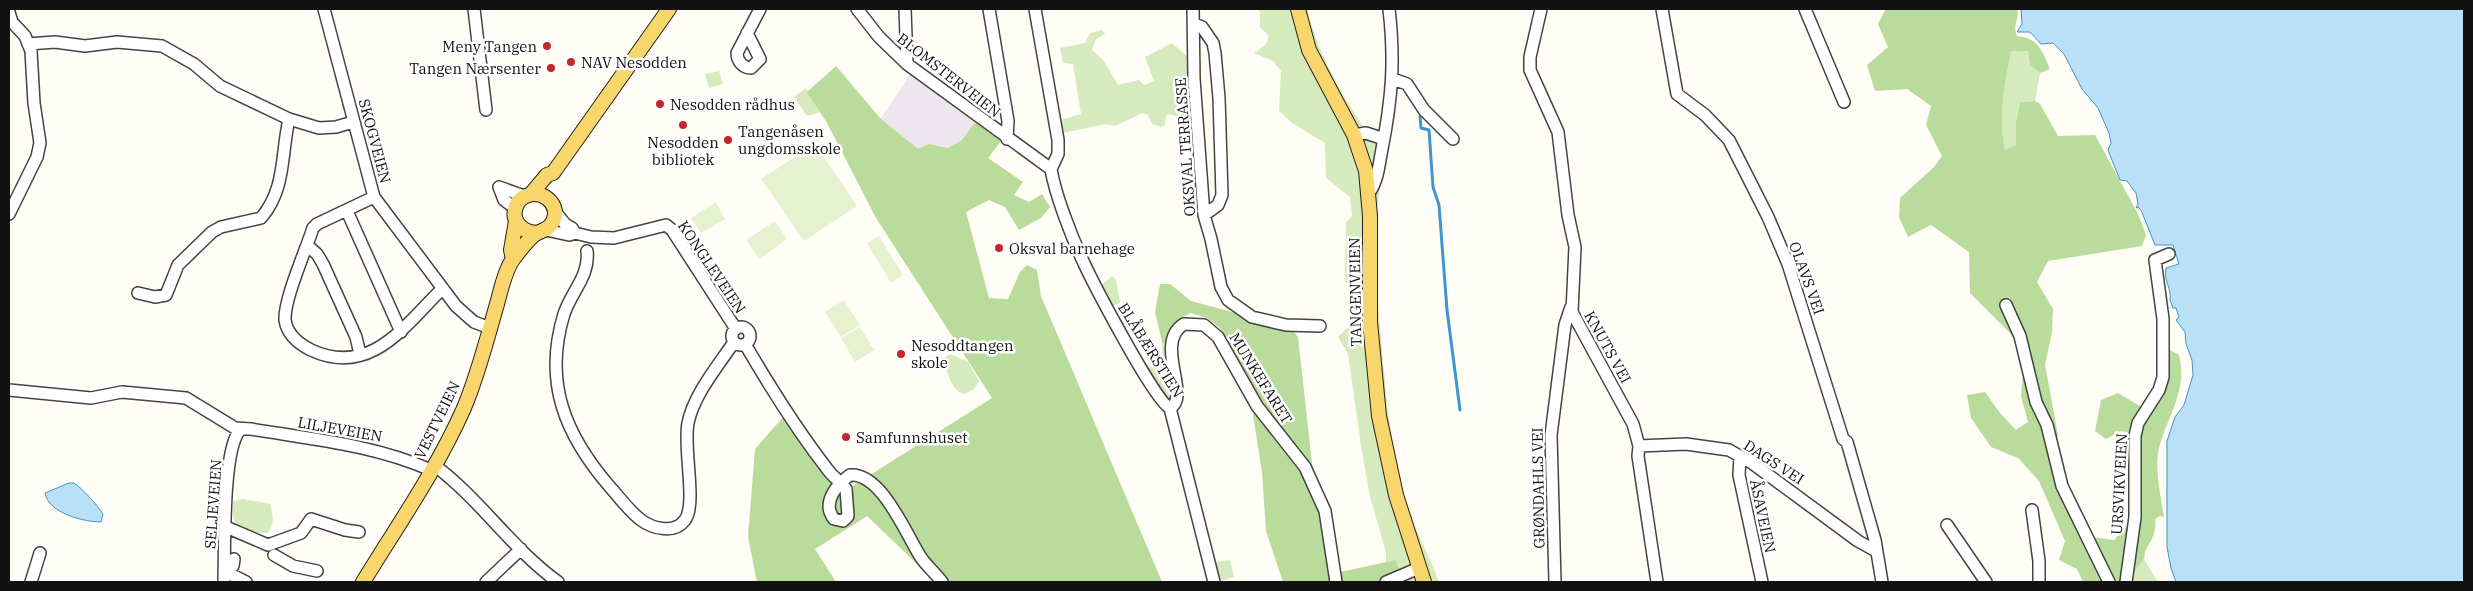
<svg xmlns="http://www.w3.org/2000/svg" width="2473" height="591" font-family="'IBM Plex Serif',serif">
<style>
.industrial{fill:#eee6ef}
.green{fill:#d5ebbd}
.forest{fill:#b9dc9c}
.pitch{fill:#e6f2cf}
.water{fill:#b9e0f7;stroke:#3f96cf}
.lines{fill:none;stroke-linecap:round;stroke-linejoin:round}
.stream{stroke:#3f96cf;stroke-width:3}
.minor-casing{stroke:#444;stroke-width:14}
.major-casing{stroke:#222;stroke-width:16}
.minor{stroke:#fff;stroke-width:11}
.major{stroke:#f9d66b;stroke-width:14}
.poi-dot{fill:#c4262e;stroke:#fff;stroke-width:2}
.labels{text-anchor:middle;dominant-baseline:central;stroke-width:5;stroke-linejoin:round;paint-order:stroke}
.poi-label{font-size:15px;fill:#111;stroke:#fff;text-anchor:start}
.street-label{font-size:15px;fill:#111;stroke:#fff}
</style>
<rect width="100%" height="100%" fill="#fffdf5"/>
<path class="industrial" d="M911 73 975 122 962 140 946 148 929 144 918 150 881 118Z"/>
<path class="green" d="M1257 9H1307C1321 65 1352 112 1386 158 1369 222 1377 294 1383 359 1387 406 1392 452 1405 498 1413 527 1429 554 1439 582H1403L1396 561 1386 562V552L1370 497 1361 446 1348 354 1338 337 1351 324V290L1345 281 1346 223 1352 216 1350 197 1326 178 1325 143 1292 123 1279 111 1281 71 1273 61 1254 53 1266 44 1269 36 1260 27V12Z
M1102 30 1105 34 1096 39 1092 50 1103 60 1118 85 1139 80 1144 85 1154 81 1145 57 1172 43 1190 59 1187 82 1189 122H1181L1179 117 1169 114 1166 116 1165 125 1161 127 1152 124 1148 115 1142 113 1115 126 1106 124 1063 133 1061 120 1081 114 1073 64 1063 63 1060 48 1085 43 1090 33Z
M2011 51H2028L2030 65 2040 73 2035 101 2020 102 2016 122V145L2005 150C1998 117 2005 84 2011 51Z
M719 71 723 84 709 88 705 74Z
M806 88 820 112 807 116 794 97Z
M1112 276 1116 279 1120 303 1112 306 1099 287Z
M1162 342 1165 343 1174 396 1173 400 1167 401 1147 368 1163 363Z
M951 354 968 362 979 381 974 389 965 394C951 391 949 374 943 362L945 357Z
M243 499 270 504C273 515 275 523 268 533H252L236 525 233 516V501Z
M2144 559 2158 582H2130L2131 572Z
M1230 560 1234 577 1221 581 1215 562Z"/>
<path class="forest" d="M1886 9H2017C2020 20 2012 24 2017 36 2038 38 2042 50 2050 69L2040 73 2030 65 2028 51H2011C2005 84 1998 116 2005 150L2016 145V122L2020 102 2035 101 2040 104 2058 136 2095 135 2138 214 2146 235 2142 246 2048 261 2037 282 2053 309 2052 332 2045 365 2058 435 2051 468 2066 502 2092 537 2114 540 2134 519 2138 434 2121 431 2106 439 2095 431 2101 400 2118 393 2143 408 2156 403 2168 349 2179 355C2188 390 2168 415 2159 448 2154 469 2161 496 2164 517L2160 516 2155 519C2157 535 2151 539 2145 552 2144 557 2146 555 2143 560 2138 569 2131 570 2130 582H2083L2077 569 2059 560 2065 541 2039 481 2018 458 1991 447 1971 418 1967 395 1985 392 2000 413 2016 430 2028 422 2021 396 2023 374 2014 337 1970 293 1969 252 1931 225 1908 237 1899 217 1900 198 1934 167 1942 156 1926 125 1931 106 1907 89 1875 91 1867 65 1888 47 1878 24Z
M836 66 880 118 918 149 929 144 947 148 962 140 975 122 1001 141 988 158 1023 182 1014 195 1029 202 1042 194 1050 207 1041 218 1019 230 1005 207 989 200 966 212 989 298 1008 299 1020 272 1027 265 1037 270 1041 296 1162 582H936L867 516 815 549 836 582H757L748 537 755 449 785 415 840 494 992 398 876 218 827 123 807 92Z
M1160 284H1170L1191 301 1236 313 1269 328 1292 329 1298 337 1316 499 1321 515 1331 574 1396 560 1403 582H1283L1266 531 1262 472 1253 415 1251 382 1220 328 1207 318 1191 313C1175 320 1171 326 1165 343L1162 342 1155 312Z"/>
<path class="pitch" d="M815 144 857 206 804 241 761 179Z
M716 202 725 219 701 233 691 218Z
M775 221 787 239 759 259 746 240Z
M879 236 903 275 891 283 867 243Z
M844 300 860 325 841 337 825 312Z
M860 327 874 350 855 362 841 338Z"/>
<path class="water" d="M2021 9H2464V582H2176L2171 568 2167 547V441L2175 417 2184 405 2193 375 2192 360 2186 344 2185 332 2176 320 2179 317 2176 308H2173L2170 300C2172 288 2163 281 2166 268L2179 264 2173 245H2155L2141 210 2138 207 2136 208 2138 204 2136 193 2127 181 2120 180 2108 150 2111 143 2109 133 2098 108 2082 89 2064 54 2053 43 2041 44 2030 32H2017L2022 24Z
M69 483H74C82 488 98 506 103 514L101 522C84 522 48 513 45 493Z"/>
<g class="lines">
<path class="stream" d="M1420 116 1421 128 1429 130 1433 187 1439 205 1447 310 1460 410"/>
<g class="minor-casing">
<path id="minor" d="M324 9 374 197 456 306 474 322 490 328
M474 9 486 110
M857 9 879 37 907 64 1051 169
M905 9 907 64
M989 9 1008 121 1007 139
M1035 9 1058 140V154L1051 169
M1193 9 1194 79 1204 215 1211 239 1221 287 1228 300 1252 317 1286 325 1320 326
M1541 9 1530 57V70L1558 132 1568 215 1575 247 1572 312 1633 424 1639 446 1638 456 1657 582
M1662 9 1677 94 1705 115 1729 140 1768 217 1788 264 1843 439 1847 442 1875 540 1882 582
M1805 9 1844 102
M9 12 12 22 25 36 31 51 34 103 40 143 37 157 9 214
M1194 24 1202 27 1213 43 1215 53 1219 98 1222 195 1218 205 1204 215
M747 33 760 59 751 68C743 68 737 61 737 53L760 9
M28 44 55 42 85 46 117 42 162 46 194 64 220 86 289 119 319 128 336 127 353 122
M1393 79 1407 84 1424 110 1453 139
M1354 135 1366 133 1384 139
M1051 169C1055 194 1071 235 1082 259 1092 281 1155 402 1170 408L1214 582
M1369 193C1378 181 1379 164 1382 149 1392 98 1395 61 1389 9
M374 197 317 224 313 228C306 250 284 299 285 320 287 334 299 344 311 350 371 378 406 324 442 289
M515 208 504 200 499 187 524 196
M554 210 565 224 572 228 575 233 591 237 614 238 666 225 672 230 736 329
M347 211 401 332
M546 230 569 235 575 233
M308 246 317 254 323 264 356 337 360 354
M587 251C590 276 571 292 564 314 543 382 565 435 610 487 620 498 629 511 641 520 653 529 675 534 685 520 697 504 683 448 688 423 694 394 718 366 734 342
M138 293 155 297 166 295 178 265 212 232 221 227 261 218C286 189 281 154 289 119
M2006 305 2020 336 2036 402 2047 425 2062 486 2109 582
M732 336a9 9 0 1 1 18 0a9 9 0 1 1-18 0Z
M745 344C770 387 797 430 828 470 833 477 841 482 846 489L848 516 843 521 834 519C821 503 837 484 850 475 882 472 907 537 922 559 928 567 936 574 942 582
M9 390 91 398 122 392 186 398 235 428 251 429C312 439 374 445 431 470
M1170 408C1192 397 1153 343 1184 324L1204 325 1218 337 1257 406 1305 467 1325 511 1336 582
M1639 446 1686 444 1729 450 1752 463 1858 541 1876 551
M1740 456 1739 475 1762 582
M434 465C480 499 512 549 558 582
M2032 510 2039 561V582
M1947 525 1986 582
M226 527 268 545 301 533 311 519 345 530 359 532
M274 555 293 566 317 571
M234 559 233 566 224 571 246 582
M31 582 40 553
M224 582C225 552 222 450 240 430
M486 582 521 549
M1386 582 1419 568
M1555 582 1551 435 1565 325 1571 307
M2126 582 2135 517V436L2138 423 2159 390 2163 377V319L2155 260 2169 254"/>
</g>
<g class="major-casing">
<path id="major" d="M1298 9 1309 50 1354 135 1366 171 1370 216V322L1379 416 1396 495 1424 582
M531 194 547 175 553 173 669 9
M513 259 511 250 516 221
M363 582C398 525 437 469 464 408 478 375 487 339 497 304 501 290 505 269 514 258 520 250 526 242 534 235 539 231 545 231 550 226 567 206 537 181 518 202 509 218 519 231 536 233"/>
</g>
<use href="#minor" class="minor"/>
<use href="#major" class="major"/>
</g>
<g class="poi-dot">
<circle cx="547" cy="46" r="5"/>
<circle cx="571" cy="62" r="5"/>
<circle cx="551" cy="68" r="5"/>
<circle cx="660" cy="104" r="5"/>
<circle cx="683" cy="125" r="5"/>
<circle cx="728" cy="140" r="5"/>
<circle cx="999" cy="248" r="5"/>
<circle cx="901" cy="354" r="5"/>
<circle cx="846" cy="437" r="5"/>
</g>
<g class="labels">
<g class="poi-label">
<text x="537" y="46" text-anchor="end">Meny Tangen</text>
<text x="581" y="62">NAV Nesodden</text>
<text x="541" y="68" text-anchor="end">Tangen Nærsenter</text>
<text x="670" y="104">Nesodden rådhus</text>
<text x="738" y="131">Tangenåsen<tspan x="738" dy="17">ungdomsskole</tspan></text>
<text x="683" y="142" text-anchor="middle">Nesodden<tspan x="683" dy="17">bibliotek</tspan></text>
<text x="1009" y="248">Oksval barnehage</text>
<text x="911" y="345">Nesoddtangen<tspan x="911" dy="17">skole</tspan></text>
<text x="856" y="437">Samfunnshuset</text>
</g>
<g class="street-label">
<text transform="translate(949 75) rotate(38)">BLOMSTERVEIEN</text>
<text transform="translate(375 141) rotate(75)">SKOGVEIEN</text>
<text transform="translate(1185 147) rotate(-94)">OKSVAL TERRASSE</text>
<text transform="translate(712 267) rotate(56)">KONGLEVEIEN</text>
<text transform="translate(1807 278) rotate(70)">OLAVS VEI</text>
<text transform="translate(1355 292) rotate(-91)">TANGENVEIEN</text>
<text transform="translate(1608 347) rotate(61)">KNUTS VEI</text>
<text transform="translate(1151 350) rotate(58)">BLÅBÆRSTIEN</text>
<text transform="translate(1261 378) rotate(58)">MUNKEFARET</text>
<text transform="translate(437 420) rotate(-64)">VESTVEIEN</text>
<text transform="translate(340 429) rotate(10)">LILJEVEIEN</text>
<text transform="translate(1774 462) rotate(33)">DAGS VEI</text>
<text transform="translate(2119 484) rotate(-87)">URSVIKVEIEN</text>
<text transform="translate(1538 488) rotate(-91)">GRØNDAHLS VEI</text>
<text transform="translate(213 504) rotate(-86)">SELJEVEIEN</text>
<text transform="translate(1763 516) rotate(78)">ÅSAVEIEN</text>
</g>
</g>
<rect width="2473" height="591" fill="none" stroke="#111111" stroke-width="20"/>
</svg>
